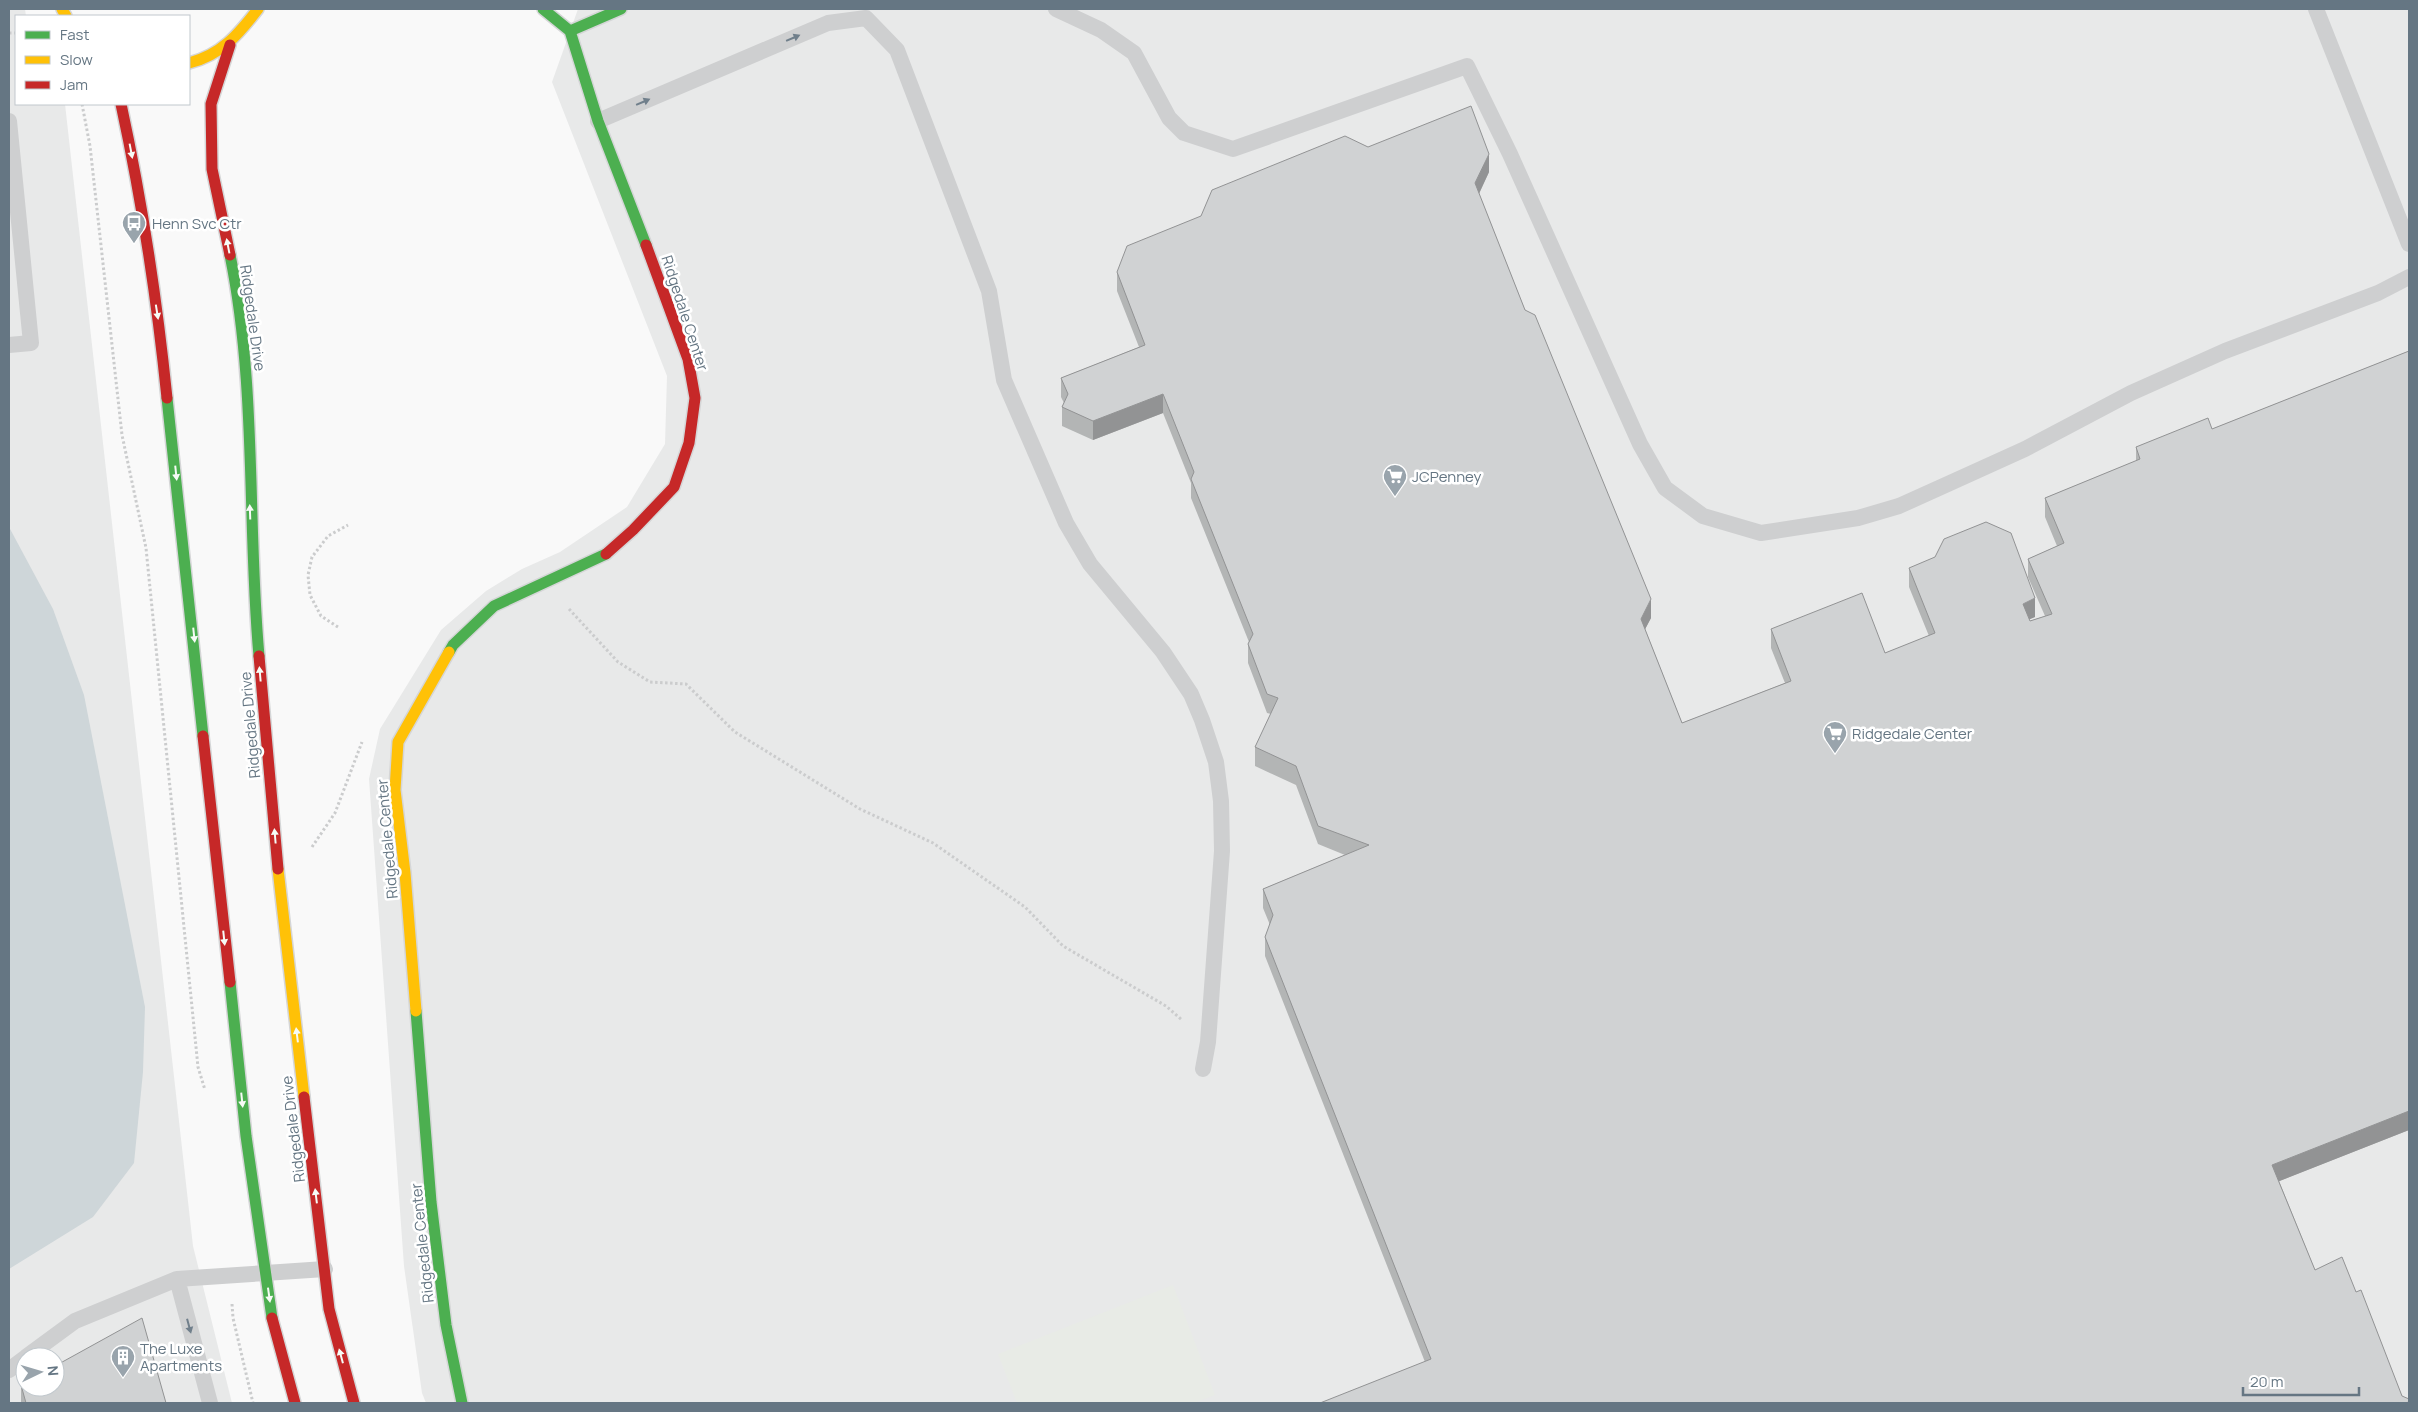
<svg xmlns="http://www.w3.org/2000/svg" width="2418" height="1412" font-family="Manrope,sans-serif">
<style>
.built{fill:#e8e9e9;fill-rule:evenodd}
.green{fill:#e8ebe6}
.water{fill:#ced6d9}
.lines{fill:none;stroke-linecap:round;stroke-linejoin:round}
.fast-casing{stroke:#d5d6d7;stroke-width:14}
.slow-casing{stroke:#d5d6d7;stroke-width:14}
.jam-casing{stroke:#d5d6d7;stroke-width:14}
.path{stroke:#cbcccd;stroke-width:3;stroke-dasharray:2.5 2.5;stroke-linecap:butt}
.lane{stroke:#cecfd0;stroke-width:16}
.fast{stroke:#4caf50;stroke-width:11}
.slow{stroke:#ffc107;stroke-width:11}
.jam{stroke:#c62828;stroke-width:11}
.wall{fill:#b3b5b5}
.shaded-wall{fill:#929394}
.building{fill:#d0d2d3;stroke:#929394}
.oneway{fill:#707f8b}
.oneway2{fill:#f6fbf6}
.labels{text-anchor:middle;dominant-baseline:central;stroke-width:5;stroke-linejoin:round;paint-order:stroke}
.poi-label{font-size:15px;fill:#657683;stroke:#fff;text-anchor:start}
.street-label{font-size:15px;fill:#657683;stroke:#fff}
</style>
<rect width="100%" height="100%" fill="#f9f9f9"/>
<path class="built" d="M9 9H25L26 16H16V104H65L193 1246 232 1403H9ZM25 1357H55V1387H25Z
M578 9H2409V1403H426L422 1393 404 1266 369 779 380 729 441 630 486 591 522 569 560 552 627 507 665 444 667 376 552 82Z"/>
<path class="green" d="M1173 1285 1215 1395 1194 1403H1017L998 1354Z"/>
<path class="water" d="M9 527 53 609 84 695 145 1007 143 1072 134 1163 93 1217 9 1269Z"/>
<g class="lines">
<g class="fast-casing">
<path id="fast" d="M543 9 570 31
M621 9 570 31 598 121 646 245
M230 255C257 386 247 523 259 656
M167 398 203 736
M449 652 453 645 494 606 606 554
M230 982 246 1136 272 1318
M416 1011 431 1202 446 1325 462 1403"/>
</g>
<g class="slow-casing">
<path id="slow" d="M62 9 66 16
M189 63C221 55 238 35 258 9
M278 869 304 1097
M416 1011 405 873 395 790 398 742 449 652"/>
</g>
<g class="jam-casing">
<path id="jam" d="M121 104C142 201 157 300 167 398
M230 255 212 169 211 104 230 45
M606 554 633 530 674 487 689 443 695 398 688 359 646 245
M259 656 278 869
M203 736 230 982
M304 1097 329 1309 354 1403
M272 1318 295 1403"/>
</g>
<path class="path" d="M9 33H16
M82 104 90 146 122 435 146 548 198 1067 205 1090
M569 609 618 662 650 682 686 684 735 732 860 809 933 843 1025 907 1063 946 1166 1006 1182 1020
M338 627 321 616 310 595 308 575 312 557 328 536 348 525
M312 847 335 813 362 742
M232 1304 233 1318 253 1403"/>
<path class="lane" d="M1056 9 1101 30 1134 53 1169 118 1184 133 1233 149 1467 66 1510 154 1640 444 1665 488 1703 516 1761 533 1858 518 1899 506 1950 483 2025 449 2131 393 2225 351 2378 293 2409 277
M2316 9 2409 244
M9 121 31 343 9 345
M598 121 828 23 866 18 897 50 989 291 1004 380 1066 523 1090 564 1163 652 1191 694 1202 720 1216 762 1221 801 1222 851 1208 1042 1203 1069
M177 1279 210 1403
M26 1357 75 1321 177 1279 325 1269
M9 1370 25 1358"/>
<use href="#fast" class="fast"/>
<use href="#slow" class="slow"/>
<use href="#jam" class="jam"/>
</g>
<path class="wall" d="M1368 147 1489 172 1479 194 1525 310 1651 618 1645 629 1682 723 1785 683 1771 648V629L1885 653 1929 636 1909 587V568L2035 617 2029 619 2030 621 2045 616 2028 577V559L2057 546 2045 517V498L2136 461V447L2212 429 2409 351V1130L2279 1181 2315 1270 2356 1292 2402 1396 1425 1362 1265 956V937L1270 925 1263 908V889L1345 855 1318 844 1296 785 1255 766V747L1271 714 1267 713 1248 663V644L1249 642 1191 498V483L1163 413 1093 440 1062 426V407L1064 403 1061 397V378L1139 347 1117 291V272Z
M21 1385 166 1403H21Z"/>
<path class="shaded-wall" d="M1489 154V172L1475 202V183Z
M1163 394V413L1093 440V421Z
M2035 598V617L2023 622V604Z
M1651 599V618L1641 637V619Z
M2409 1111V1130L2272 1184V1165Z"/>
<path class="building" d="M1471 106 1489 154 1475 183 1525 310 1535 315 1651 599 1641 619 1682 723 1791 681 1771 629 1862 593 1885 653 1935 633 1909 568 1935 557 1944 539 1986 522 2011 533 2035 598 2023 604 2030 621 2052 614 2028 559 2064 543 2045 498 2140 459 2136 447 2208 418 2212 429 2409 351V1111L2272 1165 2315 1270 2342 1257 2356 1292 2361 1290 2402 1396 2409 1399 2408 1403H1320L1431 1359 1265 937 1273 915 1263 889 1369 845 1318 826 1296 766 1255 747 1278 698 1267 694 1248 644 1253 634 1191 479 1194 472 1163 394 1093 421 1062 407 1068 394 1061 378 1145 345 1117 272 1127 246 1201 216 1212 190 1345 136 1368 147Z
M142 1318 166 1403H26L21 1385 25 1382V1387H55V1366Z"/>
<defs><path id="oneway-solid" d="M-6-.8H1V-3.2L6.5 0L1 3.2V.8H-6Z" transform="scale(1.25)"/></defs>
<g class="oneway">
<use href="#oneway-solid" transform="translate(793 38) rotate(-23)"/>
<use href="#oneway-solid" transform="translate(643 102) rotate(-23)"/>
<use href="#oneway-solid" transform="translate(189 1326) rotate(75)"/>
</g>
<g class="oneway2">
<use href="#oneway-solid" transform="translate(131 151) rotate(79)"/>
<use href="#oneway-solid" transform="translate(228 246) rotate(-101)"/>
<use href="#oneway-solid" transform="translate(157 312) rotate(81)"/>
<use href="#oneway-solid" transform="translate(176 473) rotate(84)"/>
<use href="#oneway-solid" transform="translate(250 512) rotate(-92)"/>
<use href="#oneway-solid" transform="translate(194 635) rotate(84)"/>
<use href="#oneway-solid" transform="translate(260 674) rotate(-95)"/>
<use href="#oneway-solid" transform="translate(275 836) rotate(-95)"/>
<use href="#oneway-solid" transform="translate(224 938) rotate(84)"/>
<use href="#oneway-solid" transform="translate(297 1035) rotate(-97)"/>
<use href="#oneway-solid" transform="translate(242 1100) rotate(84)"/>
<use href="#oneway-solid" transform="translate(316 1196) rotate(-97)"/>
<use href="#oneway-solid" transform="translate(269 1295) rotate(82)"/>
<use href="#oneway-solid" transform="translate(341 1356) rotate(-105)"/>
</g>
<defs>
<g id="bus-pin" transform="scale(1.25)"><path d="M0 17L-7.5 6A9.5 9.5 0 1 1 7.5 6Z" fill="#99a4ac" stroke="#fff"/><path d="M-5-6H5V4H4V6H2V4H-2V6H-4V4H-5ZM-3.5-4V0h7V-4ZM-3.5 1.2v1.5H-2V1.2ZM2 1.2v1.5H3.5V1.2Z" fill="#fff"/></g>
<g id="supermarket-pin" transform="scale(1.25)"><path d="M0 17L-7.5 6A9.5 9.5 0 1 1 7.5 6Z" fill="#99a4ac" stroke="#fff"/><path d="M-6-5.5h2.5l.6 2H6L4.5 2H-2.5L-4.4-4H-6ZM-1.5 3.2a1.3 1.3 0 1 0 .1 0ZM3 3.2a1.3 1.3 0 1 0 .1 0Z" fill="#fff"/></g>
<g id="building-pin" transform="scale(1.25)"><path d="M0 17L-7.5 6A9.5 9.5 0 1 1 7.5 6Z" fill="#99a4ac" stroke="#fff"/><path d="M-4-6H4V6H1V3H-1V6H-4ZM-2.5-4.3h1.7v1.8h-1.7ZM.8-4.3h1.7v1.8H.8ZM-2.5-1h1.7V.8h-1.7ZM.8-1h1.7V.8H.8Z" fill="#fff"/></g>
</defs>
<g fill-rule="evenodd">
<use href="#bus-pin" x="134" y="223"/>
<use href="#supermarket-pin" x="1395" y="476"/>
<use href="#supermarket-pin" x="1835" y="733"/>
<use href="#building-pin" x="123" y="1357"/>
</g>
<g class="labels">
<g class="poi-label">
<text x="152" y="223">Henn Svc Ctr</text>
<text x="1412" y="476">JCPenney</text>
<text x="1852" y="733">Ridgedale Center</text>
<text x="140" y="1348">The Luxe<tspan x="140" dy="17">Apartments</tspan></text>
</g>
<g class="street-label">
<text transform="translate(685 313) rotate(72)">Ridgedale Center</text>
<text transform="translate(253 318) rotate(82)">Ridgedale Drive</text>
<text transform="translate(250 725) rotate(-95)">Ridgedale Drive</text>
<text transform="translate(387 839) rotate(-95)">Ridgedale Center</text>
<text transform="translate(293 1129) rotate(-97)">Ridgedale Drive</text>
<text transform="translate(422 1243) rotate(-96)">Ridgedale Center</text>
</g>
</g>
<rect width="2418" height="1412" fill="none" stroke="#657683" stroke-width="20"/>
<rect x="15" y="15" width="175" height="90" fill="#ffffff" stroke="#c1c8cd"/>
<rect x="25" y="31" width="25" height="8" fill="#4caf50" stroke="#c1c8cd"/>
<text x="60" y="40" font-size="15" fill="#657683">Fast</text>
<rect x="25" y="56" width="25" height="8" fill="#ffc107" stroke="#c1c8cd"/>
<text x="60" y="65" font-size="15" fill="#657683">Slow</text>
<rect x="25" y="81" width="25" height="8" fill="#c62828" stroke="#c1c8cd"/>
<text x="60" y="90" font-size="15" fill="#657683">Jam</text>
<g transform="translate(40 1372) rotate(85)"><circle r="24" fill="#ffffff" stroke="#c1c8cd"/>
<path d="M0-4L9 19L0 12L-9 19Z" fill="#99a4ac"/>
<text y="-8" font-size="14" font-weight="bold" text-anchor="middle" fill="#657683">N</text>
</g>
<path d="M2243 1387v8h116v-8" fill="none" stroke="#657683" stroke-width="2.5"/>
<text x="2250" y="1387" font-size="15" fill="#657683" stroke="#ffffff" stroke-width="4" paint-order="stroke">20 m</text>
</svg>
